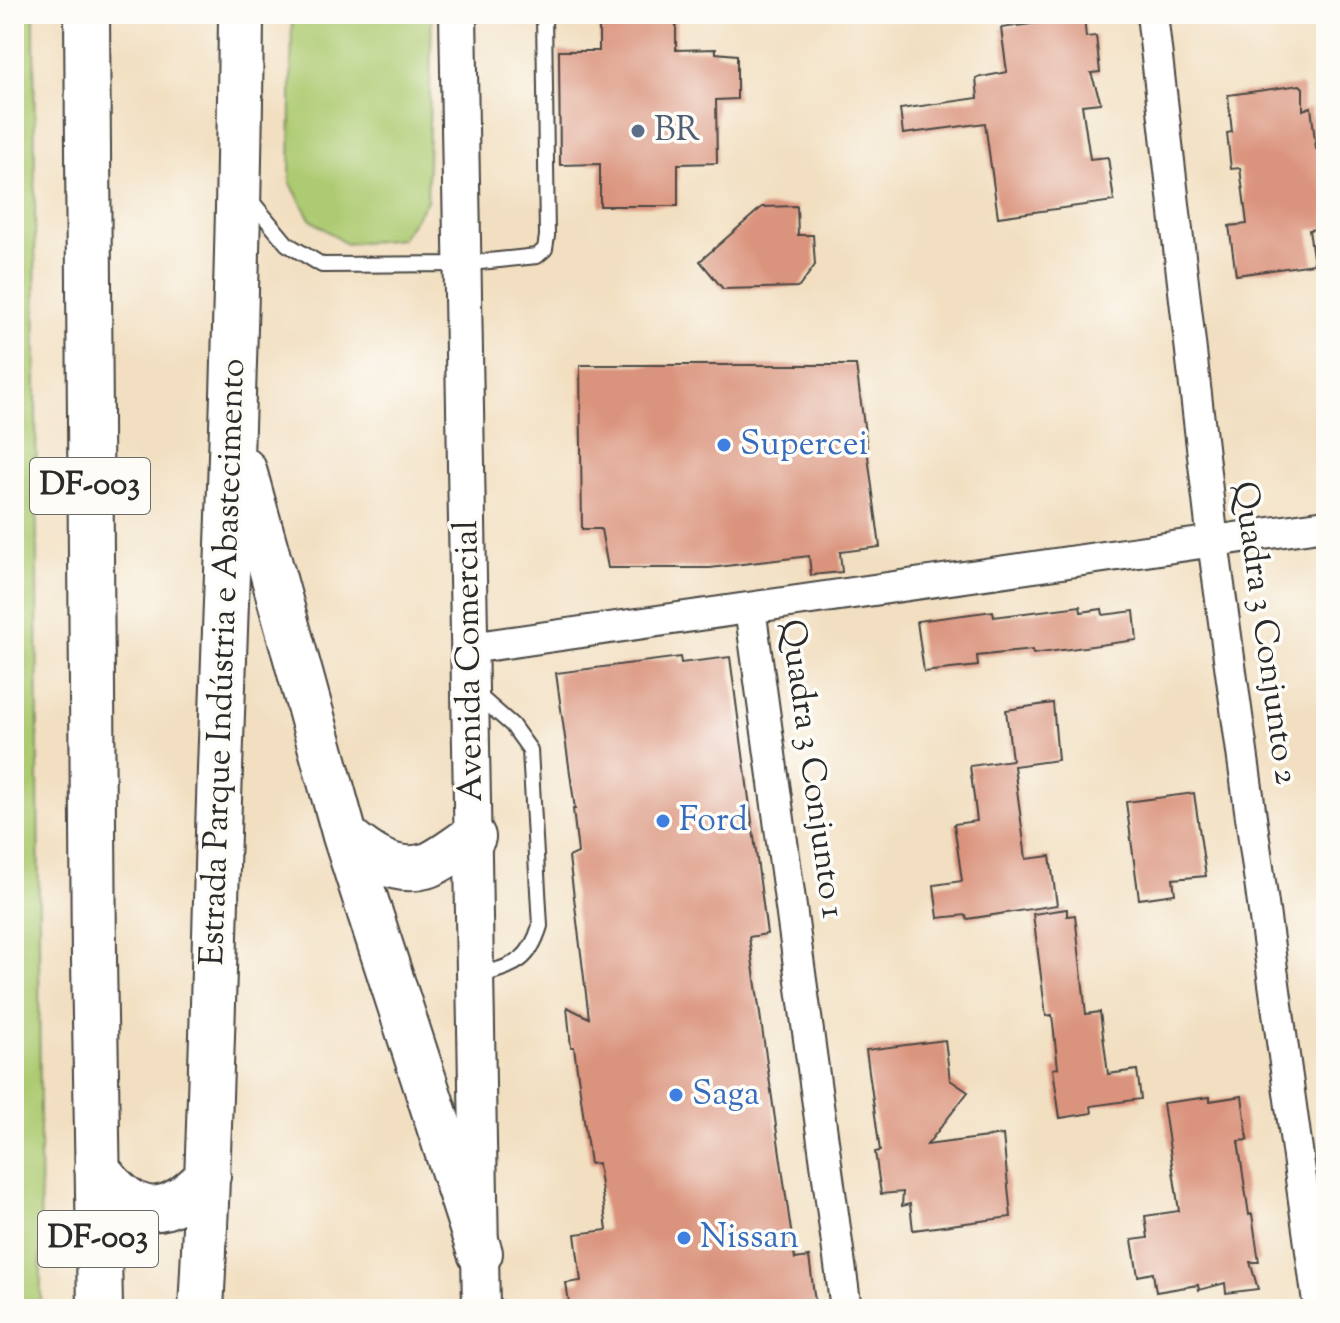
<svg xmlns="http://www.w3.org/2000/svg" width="1340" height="1323" font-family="'Sorts Mill Goudy',serif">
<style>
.green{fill:#adcb72;stroke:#6c7b4e;stroke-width:2}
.building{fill:#da937b}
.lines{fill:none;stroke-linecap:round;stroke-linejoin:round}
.service-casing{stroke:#494642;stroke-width:18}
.minor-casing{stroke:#494642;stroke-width:34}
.tertiary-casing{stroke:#494642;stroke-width:40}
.trunk-casing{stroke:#494642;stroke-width:48}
.service{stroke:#fff;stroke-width:14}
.minor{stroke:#fff;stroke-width:30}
.tertiary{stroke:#fff;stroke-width:36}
.trunk{stroke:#fff;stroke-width:44}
.service-dot{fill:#5c6f8a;stroke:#fdfcf7;stroke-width:3}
.shop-dot{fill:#3f7fe0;stroke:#fdfcf7;stroke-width:3}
.labels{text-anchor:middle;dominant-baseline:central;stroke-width:7;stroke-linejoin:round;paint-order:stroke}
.shield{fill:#fdfcf7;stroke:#6a6a68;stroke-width:2}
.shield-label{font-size:32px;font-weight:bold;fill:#2b2b2b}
.service-label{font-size:34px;fill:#4e5e75;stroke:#fdfcf7;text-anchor:start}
.shop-label{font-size:34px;fill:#366cbe;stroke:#fdfcf7;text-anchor:start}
.street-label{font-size:34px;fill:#2b2b2b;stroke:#fdfcf7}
</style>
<rect width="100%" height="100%" fill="#fdfcf7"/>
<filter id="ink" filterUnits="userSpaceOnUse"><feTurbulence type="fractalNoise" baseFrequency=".0125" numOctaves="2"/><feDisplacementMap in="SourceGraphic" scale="16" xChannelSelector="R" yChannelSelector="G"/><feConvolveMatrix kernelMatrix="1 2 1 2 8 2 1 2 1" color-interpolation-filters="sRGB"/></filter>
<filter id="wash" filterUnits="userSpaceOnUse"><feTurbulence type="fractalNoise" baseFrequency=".006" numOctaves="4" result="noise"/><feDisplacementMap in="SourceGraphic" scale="32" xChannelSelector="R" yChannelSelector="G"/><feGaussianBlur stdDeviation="1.8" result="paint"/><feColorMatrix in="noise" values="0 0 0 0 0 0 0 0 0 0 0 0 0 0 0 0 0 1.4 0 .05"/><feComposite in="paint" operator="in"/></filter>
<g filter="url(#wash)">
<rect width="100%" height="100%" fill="#f2dfc1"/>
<path class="green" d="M14 14H34L41 1309H14Z
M292 14H432L427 201 401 239 346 244 310 219 290 182Z"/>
<g id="blocks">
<path class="building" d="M599 14H676V50L716 49V53L737 55V99L716 100 717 163 678 164V206H600V164L560 165 559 51H599Z
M1084 17 1086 37 1096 36 1100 72 1091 73 1101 103 1082 105 1090 159 1108 157 1114 201 998 217 985 123 903 134 900 109 978 98 976 78 1007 72 1001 28Z
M1300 85 1303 88V110L1311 107 1316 149 1326 148V227L1309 230 1314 264 1236 275 1229 226 1247 224 1240 168 1231 169 1227 133 1232 132 1228 95Z
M797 206 798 235H813L815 265 799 287 723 289 700 261 762 207Z
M580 365H856L880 547 840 552 842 572 811 575 809 556 710 568H608L601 529H582Z
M1080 606 1081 612 1102 609 1103 615 1134 611 1137 640 1033 654 1032 650 977 656 978 666 924 672 917 621 993 611 994 617Z
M680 657 681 663 730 657 767 934 749 937 795 1259 809 1257 816 1309H570L566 1283 581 1281 575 1234 607 1230 598 1163 590 1164 574 1047H571L567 1007 589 1018 569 857 578 853 573 809H575L556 673Z
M1053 703 1058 760 1014 766 1026 859 1050 856 1057 905 967 919 966 915 938 918 934 885 962 881 954 824 977 821 970 766 1012 760 1006 710Z
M1194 793 1206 876 1173 879 1175 894 1139 899 1126 802Z
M1067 909V916L1075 915 1086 1014 1100 1012 1108 1074 1137 1070 1141 1099 1091 1106 1092 1113 1060 1118 1053 1069 1058 1068 1052 1015 1046 1016 1033 914Z
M945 1040 950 1080 968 1092 927 1145 1003 1135 1011 1217 913 1230 910 1204 902 1206 903 1192 881 1194 875 1152 880 1151 866 1050Z
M1242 1096 1248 1140 1238 1141 1249 1215 1252 1214 1259 1262H1250L1258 1289 1226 1293 1225 1283 1199 1290 1198 1285 1156 1292 1153 1273 1138 1276 1132 1240 1148 1238 1145 1216 1179 1211 1163 1103 1210 1097V1101Z"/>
</g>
</g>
<g filter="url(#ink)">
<use href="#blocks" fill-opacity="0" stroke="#494642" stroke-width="2"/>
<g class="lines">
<g class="service-casing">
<path id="service" d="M248 197 287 244 322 265 461 264 537 256 545 249 547 236 544 14
M473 691 512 725 530 750 540 926C528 965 512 965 476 977"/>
</g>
<g class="minor-casing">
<path id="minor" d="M1152 14 1213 542 1319 1309
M750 608 846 1309
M470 648 1326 525"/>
</g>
<g class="tertiary-casing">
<path id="tertiary" d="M458 14 481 1309"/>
</g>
<g class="trunk-casing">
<path id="trunk" d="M87 14 94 959 100 1309
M244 470 345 836 480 1253
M345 836C367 855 394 875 425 866 438 863 460 845 473 837
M97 1168C134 1219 165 1222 208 1176
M201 1309C211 1129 214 949 220 769 229 517 239 266 241 14"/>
</g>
<use href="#service" class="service"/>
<use href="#minor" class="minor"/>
<use href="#tertiary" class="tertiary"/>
<use href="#trunk" class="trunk"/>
</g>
</g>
<circle class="service-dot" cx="638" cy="131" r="8"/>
<g class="shop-dot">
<circle cx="724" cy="445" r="8"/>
<circle cx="663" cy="821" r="8"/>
<circle cx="676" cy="1095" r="8"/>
<circle cx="684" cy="1238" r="8"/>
</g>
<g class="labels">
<g class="shield">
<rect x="30" y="458" width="120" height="56" rx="6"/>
<rect x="38" y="1211" width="120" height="56" rx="6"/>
</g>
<g class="shield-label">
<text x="90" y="486">DF-003</text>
<text x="98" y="1239">DF-003</text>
</g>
<g class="service-label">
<text x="654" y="131">BR</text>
</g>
<g class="shop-label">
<text x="740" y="445">Supercei</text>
<text x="679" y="821">Ford</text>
<text x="692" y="1095">Saga</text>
<text x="700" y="1238">Nissan</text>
</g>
<g class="street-label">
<text transform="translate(1264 633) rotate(82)">Quadra 3 Conjunto 2</text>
<text transform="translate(470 661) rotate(-91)">Avenida Comercial</text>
<text transform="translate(224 662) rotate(-88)">Estrada Parque Indústria e Abastecimento</text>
<text transform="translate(811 769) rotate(82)">Quadra 3 Conjunto 1</text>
</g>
</g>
<rect width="1340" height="1323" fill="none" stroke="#fdfcf7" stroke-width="48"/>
</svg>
